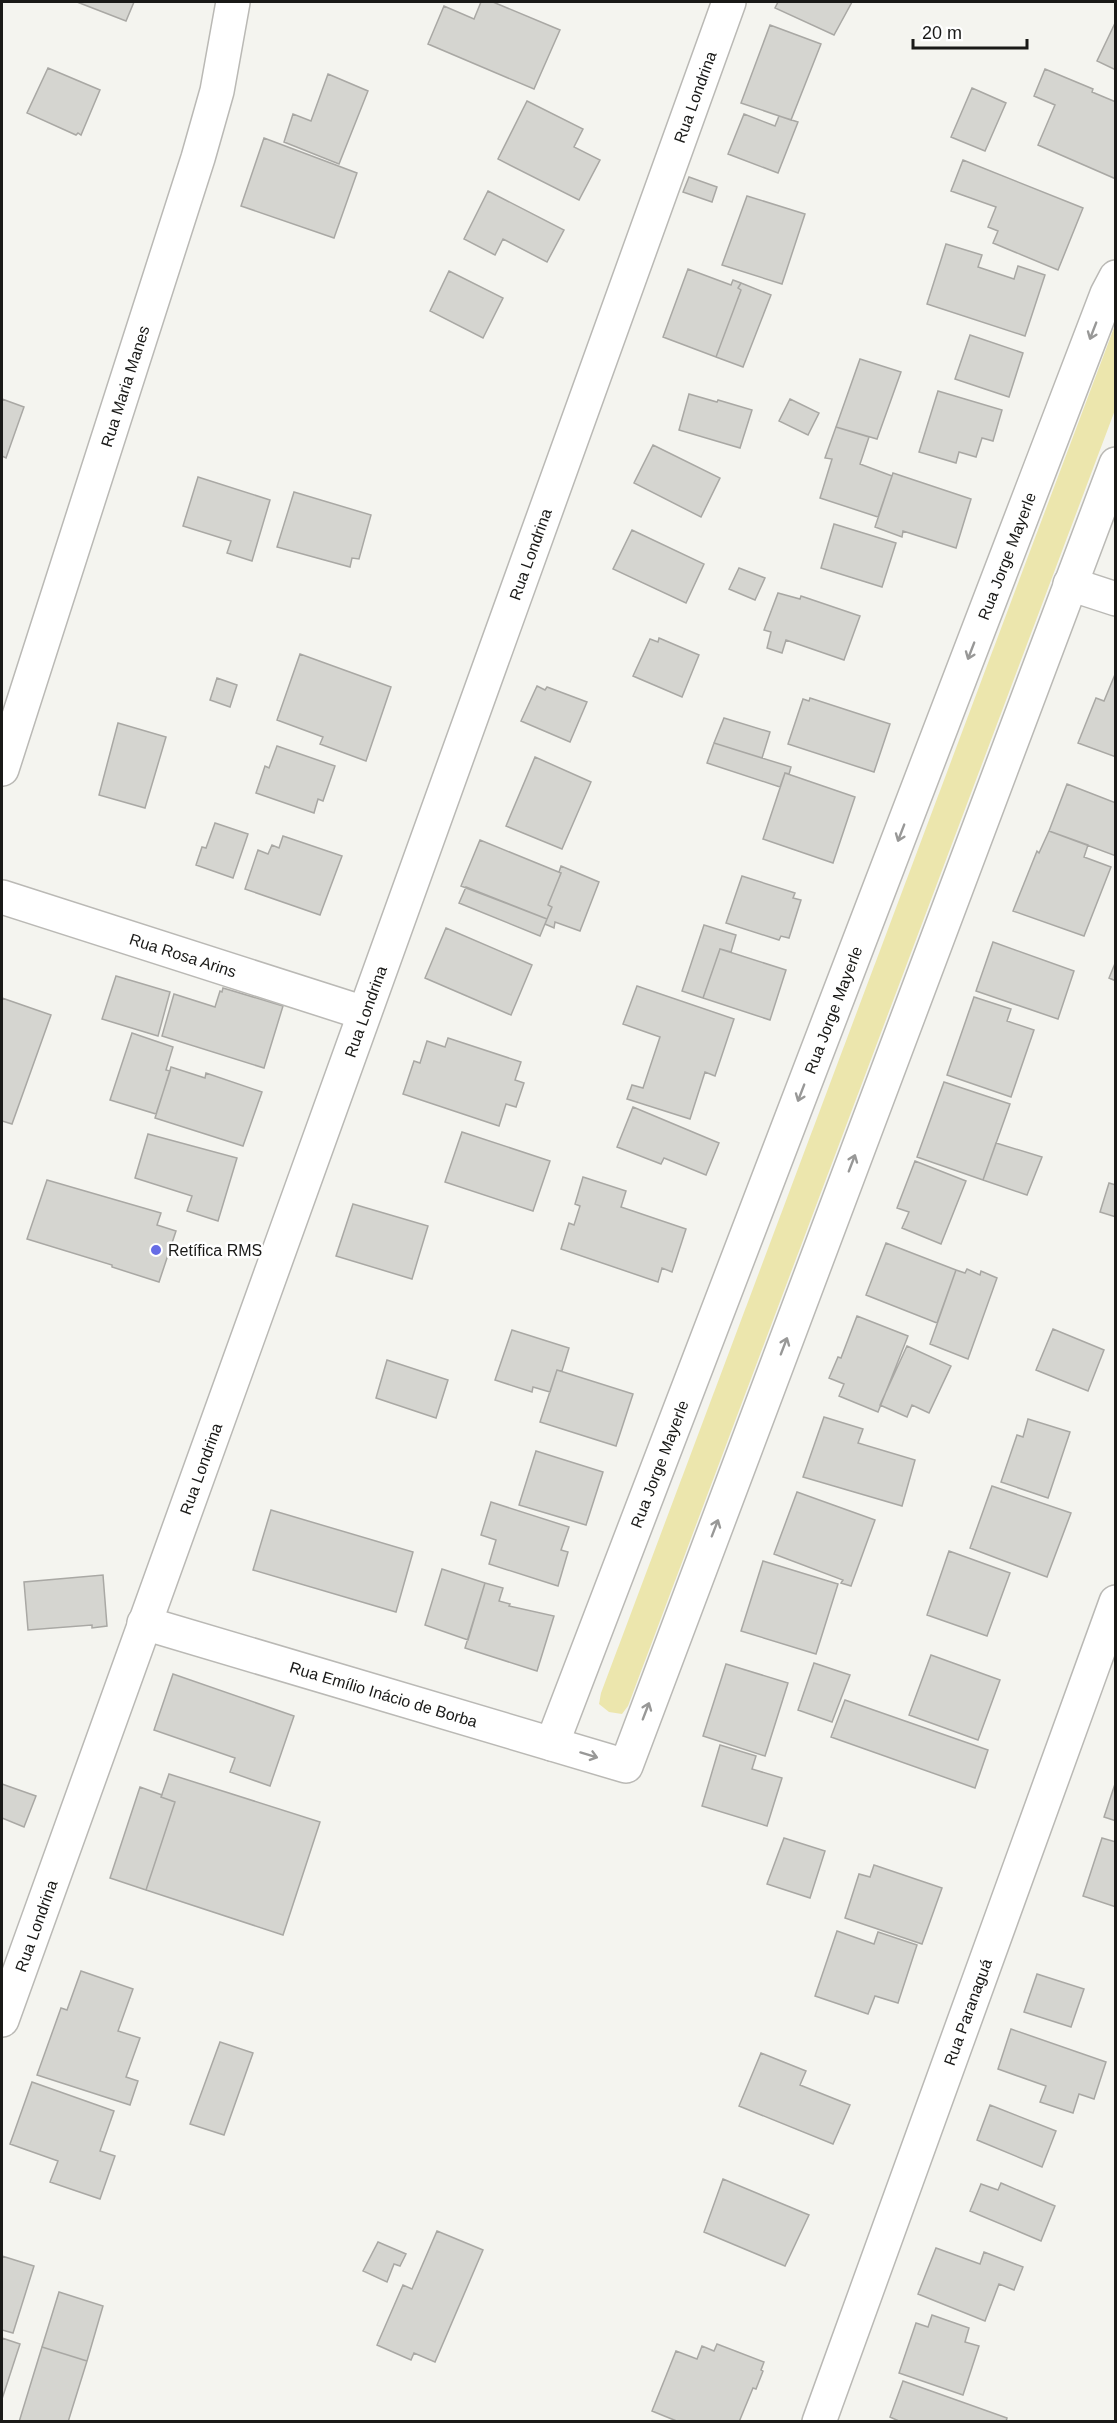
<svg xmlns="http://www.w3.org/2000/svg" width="1117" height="2423" font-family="Arial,sans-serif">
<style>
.green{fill:#ece6ad}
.building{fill:#d5d5d0;stroke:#a9a8a4;stroke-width:1.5}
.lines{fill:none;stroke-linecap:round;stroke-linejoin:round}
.minor-casing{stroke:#bab9b5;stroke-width:36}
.minor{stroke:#fff;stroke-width:33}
.oneway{stroke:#989897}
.poi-dot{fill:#666ce5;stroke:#fff;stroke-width:2}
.labels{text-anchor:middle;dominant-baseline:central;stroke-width:5;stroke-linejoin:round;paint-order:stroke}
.street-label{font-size:16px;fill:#191917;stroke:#fff}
.poi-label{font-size:16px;fill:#191917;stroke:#fff;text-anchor:start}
</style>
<rect width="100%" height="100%" fill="#f4f4ef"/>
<path class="green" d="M1115 325V410L628 1706 622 1714 609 1712 599 1704 601 1693Z"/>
<path class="building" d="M77 2H134L126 21Z
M481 2H493L560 30 534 89 428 44 444 6 474 19Z
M778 2H852L834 35 775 8Z
M1116 21V70L1097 61Z
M770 25 821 44 791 120 741 103Z
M48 68 100 90 81 135 78 133 76 135 27 113Z
M1045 69 1093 89 1092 92 1116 102V179L1038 145 1055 105 1034 96Z
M328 74 368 91 339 164 284 142 293 114 311 121Z
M972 88 1006 103 985 151 951 137Z
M527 101 583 129 574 147 600 160 579 200 498 159Z
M744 114 775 126 779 116 798 122 778 173 728 154Z
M264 138 357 173 334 238 241 206Z
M963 160 1083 208 1058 270 993 243 998 231 988 227 996 207 951 191Z
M689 177 717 187 712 202 683 192Z
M488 191 564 230 547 262 503 239 495 255 464 239Z
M747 196 805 214 782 284 722 265Z
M946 244 982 255 978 267 1014 279 1018 266 1045 275 1025 336 927 304Z
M688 269 731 285 733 280 741 283 738 288 741 290 716 357 663 337Z
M449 271 503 298 483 338 430 311Z
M741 283 771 295 743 367 716 357 741 290 738 288Z
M970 335 1023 353 1009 397 955 379Z
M860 359 901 372 877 439 836 427Z
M938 391 1002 410 993 441 982 438 976 457 959 452 956 463 919 452Z
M689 394 717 402 718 400 752 410 740 448 679 430Z
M2 399 24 407 6 458 2 456Z
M790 399 819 413 808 435 779 421Z
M836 427 869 437 860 464 892 476 878 517 820 498 832 459 825 458Z
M653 445 720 478 701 517 634 483Z
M893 473 971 499 956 548 903 531 902 537 875 527Z
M198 477 270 500 252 561 227 553 231 541 183 526Z
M294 492 371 515 359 559 352 558 350 567 277 547Z
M834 524 896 543 882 587 821 568Z
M632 530 704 564 686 603 613 569Z
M739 568 765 578 755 600 729 589Z
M778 593 800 599 801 596 860 616 844 660 786 640 782 653 767 648 771 632 764 630Z
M659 638 699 655 682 697 633 676 650 639 658 642Z
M300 654 391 687 366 761 320 744 323 737 277 720Z
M1116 672V757L1078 743 1096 698 1104 701Z
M217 678 237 685 230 707 210 700Z
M537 686 545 690 547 687 587 702 570 742 521 721Z
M810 698 890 724 874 772 788 744 803 699 809 701Z
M724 718 770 732 762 758 714 743Z
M118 723 166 737 145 808 99 795Z
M714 743 791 767 789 774 785 773 780 787 707 763Z
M277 746 335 766 323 801 318 799 314 813 256 793 265 766 269 768Z
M535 757 591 782 562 849 506 826Z
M785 773 855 797 833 863 763 839Z
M1067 784 1116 803V856L1049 831Z
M215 823 248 834 233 878 196 865 202 847 206 848Z
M1049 831 1088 845 1084 857 1111 867 1084 936 1013 911 1037 851 1039 853Z
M283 836 342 856 320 915 245 889 258 850 268 854 272 845 279 848Z
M480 840 561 873 548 905 552 907 547 919 461 886Z
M561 866 599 882 580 931 555 922 554 928 545 924 552 907 548 905 561 873 559 872Z
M742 876 795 893 793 898 801 900 789 938 781 936 779 940 726 923Z
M466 887 547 919 540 936 459 903Z
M704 925 736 935 731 952 720 949 703 998 682 991Z
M446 928 532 965 511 1015 425 978Z
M993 942 1074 971 1058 1019 976 991Z
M720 949 786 970 770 1020 703 998Z
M1116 961V981L1109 978Z
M116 976 170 992 158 1036 102 1019Z
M637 986 734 1019 715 1076 705 1072 690 1119 627 1099 632 1085 643 1088 660 1037 623 1024Z
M223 988 283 1006 264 1068 162 1036 174 994 215 1007 220 991 222 992Z
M974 997 1011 1009 1007 1021 1034 1030 1011 1097 947 1075Z
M2 998 51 1015 12 1124 2 1121Z
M132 1033 173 1047 166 1070 170 1071 156 1114 110 1100Z
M448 1038 521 1062 515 1080 524 1083 516 1107 506 1104 499 1126 403 1094 414 1061 420 1063 427 1041 445 1047Z
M171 1067 205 1078 206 1073 262 1092 243 1146 155 1118Z
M944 1082 1010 1104 983 1180 917 1157Z
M633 1107 719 1143 706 1175 664 1158 661 1164 617 1147Z
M462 1132 550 1161 533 1211 445 1182Z
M148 1134 237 1158 218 1221 187 1211 192 1196 135 1178Z
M996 1143 1042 1157 1027 1195 983 1180Z
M915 1161 966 1181 941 1244 902 1228 909 1212 897 1208Z
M583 1177 626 1191 621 1207 686 1229 672 1272 662 1268 658 1282 561 1249 569 1223 574 1225 580 1206 575 1204Z
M47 1180 161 1213 157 1225 176 1231 159 1282 112 1267V1265L27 1239Z
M1109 1183 1116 1185V1217L1100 1212Z
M353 1204 428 1226 412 1279 336 1256Z
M886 1243 956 1270 937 1323 866 1295Z
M967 1269 980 1275 981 1271 997 1278 968 1359 930 1344 956 1270 965 1273Z
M857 1316 908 1336 878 1412 839 1396 844 1384 829 1378 838 1357 841 1358Z
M1053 1329 1104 1350 1088 1391 1036 1370Z
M512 1330 569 1348 562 1371 557 1370 550 1392 533 1387 532 1392 495 1380Z
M907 1346 951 1366 929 1413 912 1405 907 1417 880 1405Z
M387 1360 448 1380 436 1418 376 1398Z
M557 1370 633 1394 616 1446 540 1422Z
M824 1417 863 1429 858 1443 915 1460 902 1506 803 1477Z
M1028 1419 1070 1432 1048 1498 1001 1482 1017 1435 1023 1437Z
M536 1451 603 1472 586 1525 519 1505Z
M992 1486 1071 1513 1047 1577 970 1548Z
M797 1492 875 1520 851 1586 841 1583 843 1580 774 1554Z
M491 1502 569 1527 561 1550 568 1552 558 1586 489 1564 496 1540 481 1535Z
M271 1510 413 1552 396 1612 253 1570Z
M949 1551 1010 1573 987 1636 927 1615Z
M763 1561 838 1584 816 1654 741 1631Z
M442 1569 485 1583 468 1640 425 1625Z
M103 1575 107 1626 92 1628V1625L28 1630 24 1582Z
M485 1583 503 1588 499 1601 510 1604 509 1606 554 1616 537 1671 465 1648Z
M931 1655 1000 1680 978 1740 909 1715Z
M814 1663 850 1675 832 1722 798 1710Z
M726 1664 788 1683 765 1756 703 1736Z
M173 1674 294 1716 270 1786 230 1772 235 1758 154 1730Z
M845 1700 988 1750 975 1788 831 1737Z
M720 1745 756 1756 752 1769 782 1778 767 1826 702 1806Z
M169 1774 320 1822 283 1935 146 1890 175 1802 161 1797Z
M1116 1781V1821L1104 1817Z
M2 1784 36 1796 24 1827 2 1818Z
M140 1787 162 1795 161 1797 175 1802 146 1890 110 1878Z
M784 1838 825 1851 810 1898 767 1884Z
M1102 1838 1116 1842V1907L1083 1896Z
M874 1865 942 1888 922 1944 845 1918 859 1874 870 1877Z
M837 1931 874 1944 878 1932 917 1945 898 2003 875 1996 868 2014 815 1996Z
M81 1971 133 1989 118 2031 140 2038 126 2077 138 2081 130 2105 37 2075 61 2008 67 2010Z
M1037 1974 1084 1989 1071 2027 1024 2012Z
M1011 2029 1106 2062 1094 2099 1079 2094 1073 2113 1040 2102 1046 2086 998 2069Z
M220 2042 253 2053 224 2135 190 2124Z
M761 2053 806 2071 800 2085 850 2105 833 2144 739 2106Z
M32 2082 114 2111 100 2151 115 2156 100 2199 50 2182 58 2161 10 2144Z
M990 2105 1056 2131 1042 2167 977 2140Z
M723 2179 809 2215 785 2266 704 2232Z
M1001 2183 1055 2206 1041 2241 970 2211 981 2184 998 2190Z
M437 2231 483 2250 435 2362 414 2353 411 2360 377 2345 403 2285 412 2289Z
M378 2242 406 2254 400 2266 394 2264 387 2282 363 2271Z
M936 2248 980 2264 984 2252 1023 2267 1014 2290 999 2284 985 2321 918 2294Z
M2 2256 34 2266 13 2333 2 2330Z
M59 2292 103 2306 87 2361 42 2347Z
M932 2315 969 2328 965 2342 979 2346 963 2395 899 2373 916 2323 928 2327Z
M2 2338 20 2344 2 2399Z
M717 2344 764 2362 761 2370 763 2371 756 2389 753 2388 739 2422H679L652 2411 676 2351 697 2359 702 2346 714 2351Z
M42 2347 87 2361 68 2422H19Z
M903 2381 1007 2418 1006 2422H901L890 2417Z"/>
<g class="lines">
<g class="minor-casing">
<g id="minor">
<path d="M1070 584 1116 599"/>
<path id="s1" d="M2 769 198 158 217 91 233 2"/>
<path id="s2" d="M2 897 364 1013"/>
<path id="s3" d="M144 1623 626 1766 1116 464"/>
<path id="s4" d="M552 1744 1107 294 1116 277"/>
<path id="s5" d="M2 2020 729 2"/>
<path id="s6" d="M819 2422 1116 1602"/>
</g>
</g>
<use href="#minor" class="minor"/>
</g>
<defs><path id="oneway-shaft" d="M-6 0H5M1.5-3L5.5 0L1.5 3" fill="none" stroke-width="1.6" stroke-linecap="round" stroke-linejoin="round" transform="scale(1.5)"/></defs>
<g class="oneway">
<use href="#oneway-shaft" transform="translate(1093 331) rotate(111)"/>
<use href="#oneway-shaft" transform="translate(971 651) rotate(111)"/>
<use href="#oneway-shaft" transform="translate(901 833) rotate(111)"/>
<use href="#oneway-shaft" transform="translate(801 1093) rotate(111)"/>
<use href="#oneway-shaft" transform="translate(852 1163) rotate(-69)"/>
<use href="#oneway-shaft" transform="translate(784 1346) rotate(-69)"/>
<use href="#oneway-shaft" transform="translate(715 1528) rotate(-69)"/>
<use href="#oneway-shaft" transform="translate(646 1711) rotate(-69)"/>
<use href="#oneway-shaft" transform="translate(589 1755) rotate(17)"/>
</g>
<circle class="poi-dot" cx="156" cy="1250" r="6"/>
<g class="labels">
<g class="street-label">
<text stroke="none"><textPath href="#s5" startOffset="2044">Rua Londrina</textPath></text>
<text stroke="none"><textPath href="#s1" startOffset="402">Rua Maria Manes</textPath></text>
<text stroke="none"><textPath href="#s5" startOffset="1558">Rua Londrina</textPath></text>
<text stroke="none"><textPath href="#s4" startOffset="1272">Rua Jorge Mayerle</textPath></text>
<text stroke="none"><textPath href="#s2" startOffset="190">Rua Rosa Arins</textPath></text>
<text stroke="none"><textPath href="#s4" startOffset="786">Rua Jorge Mayerle</textPath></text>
<text stroke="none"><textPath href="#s5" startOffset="1072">Rua Londrina</textPath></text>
<text stroke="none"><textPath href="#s4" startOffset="300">Rua Jorge Mayerle</textPath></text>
<text stroke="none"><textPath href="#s5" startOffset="586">Rua Londrina</textPath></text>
<text stroke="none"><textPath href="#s3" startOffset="250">Rua Emílio Inácio de Borba</textPath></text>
<text stroke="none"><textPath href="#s5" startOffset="100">Rua Londrina</textPath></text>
<text stroke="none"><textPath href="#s6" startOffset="436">Rua Paranaguá</textPath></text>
</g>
<g class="poi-label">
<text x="168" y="1250">Retífica RMS</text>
</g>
</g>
<rect width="1117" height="2423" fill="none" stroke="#191917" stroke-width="6"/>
<path d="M913 39v9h114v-9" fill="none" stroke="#191917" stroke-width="3"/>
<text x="922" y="39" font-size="18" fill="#191917" stroke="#ffffff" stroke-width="4.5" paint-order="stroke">20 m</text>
</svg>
